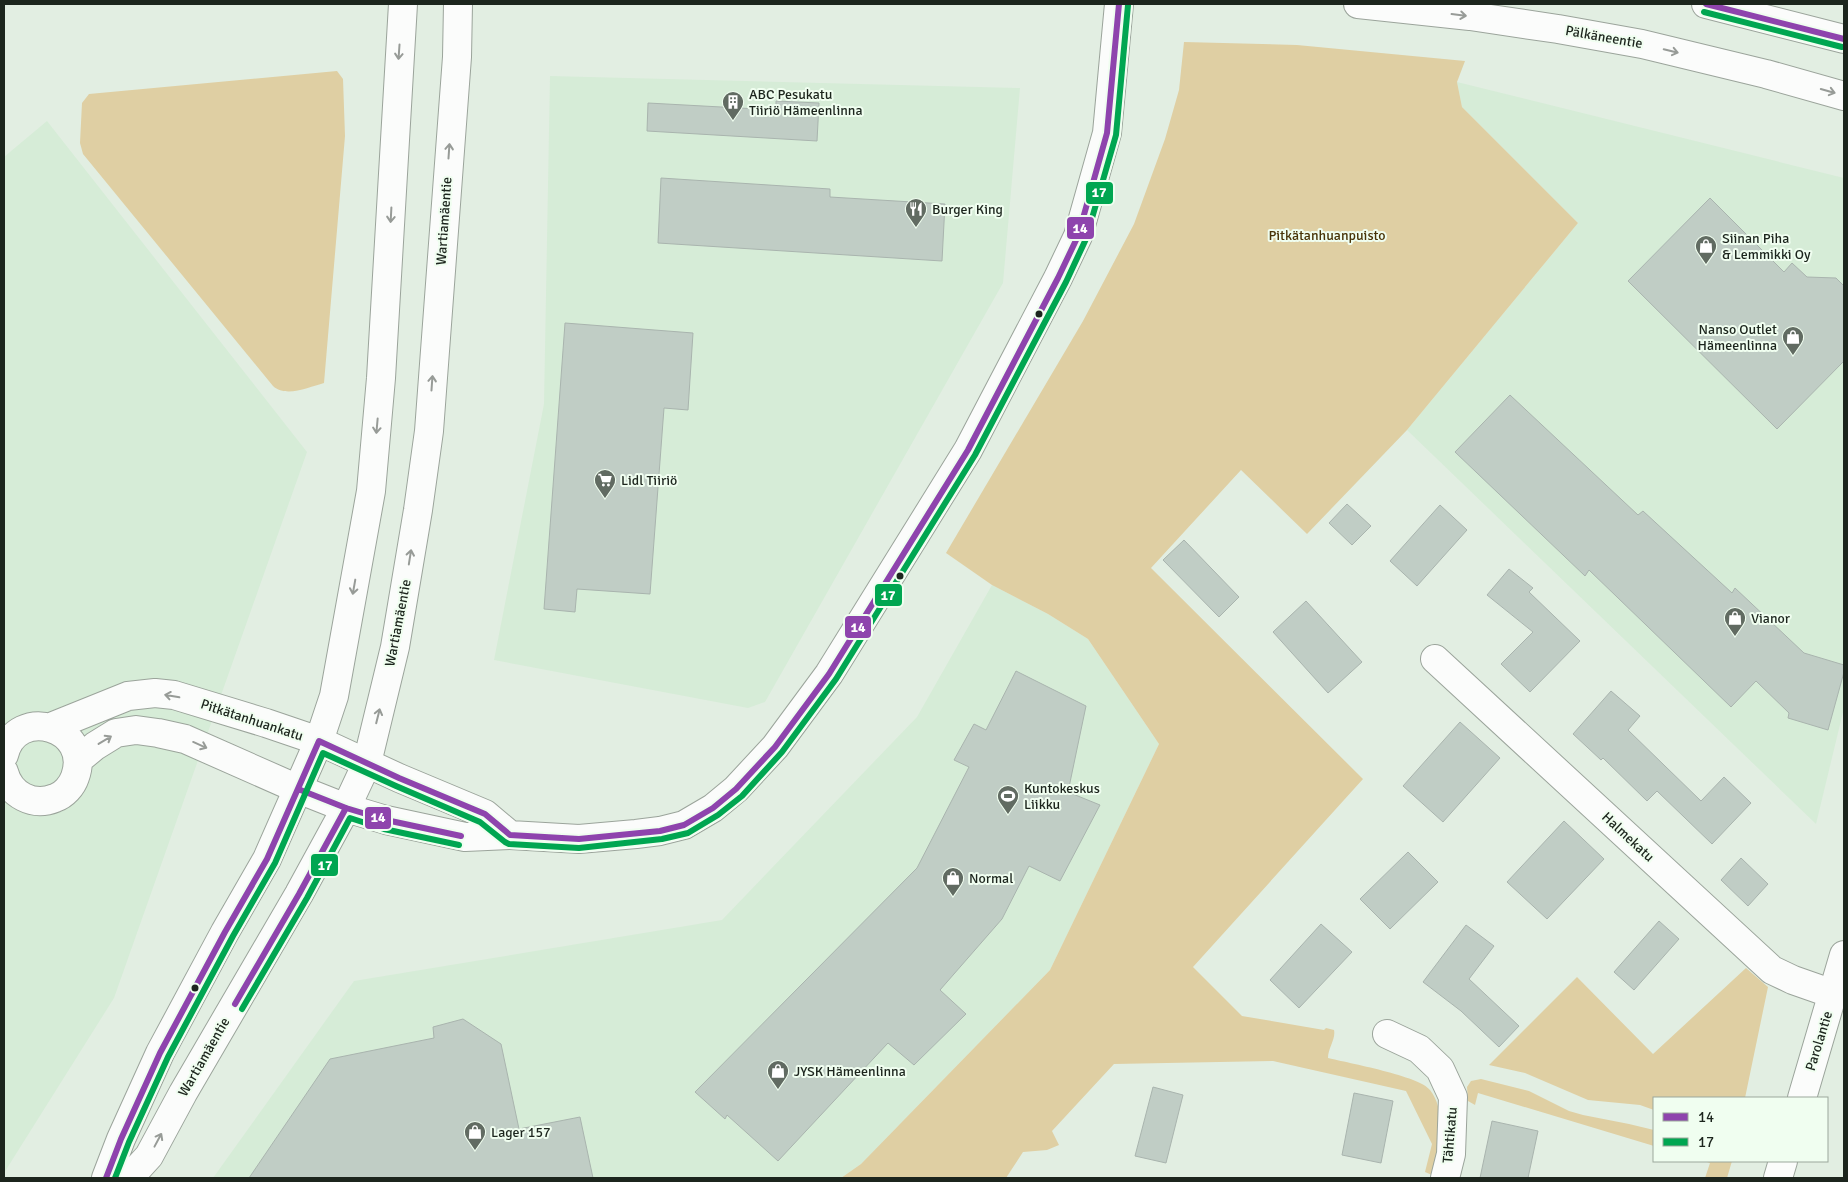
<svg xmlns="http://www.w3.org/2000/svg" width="1848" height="1182" font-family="Signika,sans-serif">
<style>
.built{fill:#d6ecd7}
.green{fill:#dfcfa3}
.building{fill:#c0cdc5;stroke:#a9b4ae}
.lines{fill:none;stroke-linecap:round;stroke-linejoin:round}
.minor-casing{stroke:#9ba49b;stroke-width:30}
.major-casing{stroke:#9ba49b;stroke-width:30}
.minor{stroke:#fbfcfb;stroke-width:28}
.major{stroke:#fbfcfb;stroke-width:28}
.bus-1-casing{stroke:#f0fef0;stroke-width:10}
.bus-2-casing{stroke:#f0fef0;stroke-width:10}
.bus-1{stroke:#8e44ad;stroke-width:6}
.bus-2{stroke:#00a651;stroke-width:6}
.oneway{stroke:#979b97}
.bus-dot{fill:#1c251d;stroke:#f0fef0;stroke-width:2}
.labels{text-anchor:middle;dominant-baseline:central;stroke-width:4;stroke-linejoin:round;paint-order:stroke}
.street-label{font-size:14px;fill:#1c251d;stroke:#f0fef0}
.poi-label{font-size:14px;fill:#1c251d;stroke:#f0fef0;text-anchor:start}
.park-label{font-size:14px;fill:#483307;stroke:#f0fef0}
.line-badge{stroke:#f0fef0;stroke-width:2}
.badge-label{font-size:14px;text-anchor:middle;font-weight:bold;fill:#fff}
</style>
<rect width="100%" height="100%" fill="#e2eee2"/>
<path class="built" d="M550 76 1020 88 1003 283 765 702 748 708 494 660 544 404Z
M1457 82 1844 178V708L1816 824 1407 430 1578 223 1462 107Z
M47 121 307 452 114 998 4 1173V157Z
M992 585 1048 614 1088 639 1159 744 1050 970 861 1164 841 1178H213L354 981 722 920 917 717Z"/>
<path class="green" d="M1184 42 1297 45 1465 61 1457 82 1462 107 1578 223 1407 430 1307 534 1241 470 1151 568 1363 779 1193 967 1242 1016 1324 1030 1326 1028 1334 1030C1336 1039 1328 1048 1328 1058 1348 1063 1420 1076 1430 1090 1448 1113 1438 1149 1432 1175L1425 1172 1432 1144 1406 1091 1273 1061 1114 1064 1052 1131 1059 1145 1047 1150 1023 1152 1006 1178H841L861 1164 1050 970 1159 744 1088 639 1048 614 992 585 946 553 1083 321 1134 224 1165 139 1179 90Z
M337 71 343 79 345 136 324 383C309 387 286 398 273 386L83 154 80 143 82 103 89 94Z
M1746 968 1768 987 1745 1098H1654V1110L1640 1105 1588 1100 1525 1073 1489 1065 1577 977 1653 1054Z
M1481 1079 1529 1091 1569 1111 1583 1115 1629 1124 1654 1130V1146L1478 1093 1475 1105 1468 1101 1467 1087 1471 1081Z
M1704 1161H1732L1727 1178H1705L1710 1163Z"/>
<path class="building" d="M776 101 819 103 817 141 647 131 648 103 776 110Z
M661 178 830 189V197L945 204 942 261 658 243Z
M1710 198 1784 272 1792 263 1807 277 1836 278 1844 286V361L1777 429 1628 281Z
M565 323 693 333 688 410 664 408 650 594 577 589 575 612 544 609Z
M1510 395 1638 515 1643 511 1732 593 1735 588 1804 653 1844 665V672L1828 730 1788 718 1789 713 1756 681 1731 707 1589 570 1585 576 1455 452Z
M1347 504 1371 526 1352 545 1329 523Z
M1440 505 1467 530 1417 586 1390 561Z
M1184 540 1239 597 1219 617 1163 560Z
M1509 569 1533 588 1529 592 1580 641 1530 692 1501 664 1533 632 1487 595Z
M1306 601 1362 662 1328 693 1273 632Z
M1016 671 1086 706 1068 792 1100 805 1060 881 1029 866 1002 919 940 990 966 1014 914 1065 888 1043 778 1161 727 1115 725 1119 695 1092 917 868 969 767 954 760 974 724 986 730Z
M1611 691 1640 716 1628 730 1701 801 1724 777 1751 803 1712 844 1657 791 1647 801 1603 758 1601 760 1573 734Z
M1460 722 1500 758 1443 822 1403 786Z
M1564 821 1604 859 1547 919 1507 882Z
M1408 852 1438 882 1390 929 1360 899Z
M1741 858 1768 884 1748 906 1721 880Z
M1659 921 1679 939 1634 990 1614 972Z
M1321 924 1352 952 1299 1008 1270 980Z
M1466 925 1494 946 1469 979 1519 1026 1499 1047 1461 1011 1423 982Z
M463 1019 501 1044 519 1129 580 1117 593 1178H249L330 1059 434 1038 433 1027Z
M1153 1087 1183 1095 1166 1163 1135 1156Z
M1354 1093 1393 1101 1381 1163 1342 1155Z
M1492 1121 1538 1131 1528 1178H1480Z"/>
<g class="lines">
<g class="minor-casing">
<path id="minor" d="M1435 659 1772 970 1793 980 1833 994
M51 727 128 696 155 693 174 695 266 723 319 741 399 778 485 814 510 835
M4 755C16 704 93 727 75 777 72 786 64 795 55 798 33 807 10 795 4 772
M78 760 95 746 116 733 136 730 158 733 185 739 298 789 346 808 386 820 465 837 510 835 579 839 636 834 660 831 684 825 713 808 736 789 775 747 829 674 968 450 1058 278 1078 236 1107 133 1119 4
M1387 1034 1419 1049 1440 1069 1453 1097 1451 1154 1445 1178"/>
</g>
<g class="major-casing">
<path id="major" d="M1358 4 1470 16 1558 29 1642 44 1766 74 1844 96
M1706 4 1844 39
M1802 1098 1844 955
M106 1178 121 1139 160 1053 225 932 267 859 319 741 334 696 371 491 381 378 403 4
M129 1178 149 1156 183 1093 299 894 346 808 367 763 395 647 418 510 429 431 457 57 458 4
M1778 1178 1783 1161"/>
</g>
<use href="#minor" class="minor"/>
<use href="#major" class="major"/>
<g class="bus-1-casing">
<path id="bus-1" d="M1706 4 1844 39
M298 789 346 808 386 820 461 836
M235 1004 299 894 346 808
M106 1178 121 1139 160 1053 225 932 267 859 319 741 399 778 485 814 510 835 579 839 660 831 684 825 713 808 736 789 775 747 829 674 968 450 1058 278 1078 236 1107 133 1119 4"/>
</g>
<g class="bus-2-casing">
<path id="bus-2" d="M1704 12 1842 47
M242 1009 307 898 350 818 384 829 459 845
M115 1178 129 1142 168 1057 233 936 275 863 323 753 396 786 480 822 505 842 509 844 579 848 662 839 688 833 718 815 742 796 782 752 836 679 975 455 1066 282 1086 239 1116 135 1128 5"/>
</g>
<use href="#bus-1" class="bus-1"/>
<use href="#bus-2" class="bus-2"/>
</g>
<defs><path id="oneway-shaft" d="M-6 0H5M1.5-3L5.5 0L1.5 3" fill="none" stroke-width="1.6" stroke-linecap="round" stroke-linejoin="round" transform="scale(1.25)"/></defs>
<g class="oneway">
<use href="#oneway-shaft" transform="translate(1459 15) rotate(7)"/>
<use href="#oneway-shaft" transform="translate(1671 51) rotate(14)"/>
<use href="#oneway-shaft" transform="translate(399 52) rotate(94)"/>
<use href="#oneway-shaft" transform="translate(1828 91) rotate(16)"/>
<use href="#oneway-shaft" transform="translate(449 151) rotate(-86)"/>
<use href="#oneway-shaft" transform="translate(391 215) rotate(93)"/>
<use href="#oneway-shaft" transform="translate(432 383) rotate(-86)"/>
<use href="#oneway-shaft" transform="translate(377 426) rotate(95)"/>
<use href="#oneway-shaft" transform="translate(410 557) rotate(-81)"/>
<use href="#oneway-shaft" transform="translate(354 587) rotate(100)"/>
<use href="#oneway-shaft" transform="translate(172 696) rotate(-170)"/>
<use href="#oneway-shaft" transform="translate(378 716) rotate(-76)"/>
<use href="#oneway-shaft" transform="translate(105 740) rotate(-31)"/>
<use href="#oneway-shaft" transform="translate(200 745) rotate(24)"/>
<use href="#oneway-shaft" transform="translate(158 1140) rotate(-62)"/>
</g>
<defs>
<g id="building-pin" transform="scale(1.125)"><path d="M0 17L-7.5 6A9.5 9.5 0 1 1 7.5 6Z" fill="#616b62" stroke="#f0fef0"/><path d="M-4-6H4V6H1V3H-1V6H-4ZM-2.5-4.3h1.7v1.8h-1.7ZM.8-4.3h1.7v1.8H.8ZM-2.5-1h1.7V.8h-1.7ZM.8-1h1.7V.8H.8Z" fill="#fff"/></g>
<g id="restaurant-pin" transform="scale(1.125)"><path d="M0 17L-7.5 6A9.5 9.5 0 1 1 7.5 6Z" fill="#616b62" stroke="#f0fef0"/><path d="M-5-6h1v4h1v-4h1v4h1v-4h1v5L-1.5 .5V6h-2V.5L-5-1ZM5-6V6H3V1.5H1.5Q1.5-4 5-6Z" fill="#fff"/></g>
<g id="shop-pin" transform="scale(1.125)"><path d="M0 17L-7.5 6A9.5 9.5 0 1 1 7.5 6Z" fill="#616b62" stroke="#f0fef0"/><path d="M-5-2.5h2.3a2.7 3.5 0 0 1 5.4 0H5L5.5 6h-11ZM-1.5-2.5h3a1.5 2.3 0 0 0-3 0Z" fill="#fff"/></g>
<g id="supermarket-pin" transform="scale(1.125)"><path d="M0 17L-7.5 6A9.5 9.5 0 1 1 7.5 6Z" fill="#616b62" stroke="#f0fef0"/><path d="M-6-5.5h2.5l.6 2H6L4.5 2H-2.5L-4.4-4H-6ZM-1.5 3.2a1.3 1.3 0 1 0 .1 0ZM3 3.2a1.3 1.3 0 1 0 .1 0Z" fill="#fff"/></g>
<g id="stadium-pin" transform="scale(1.125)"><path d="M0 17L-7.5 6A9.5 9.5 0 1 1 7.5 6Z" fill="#616b62" stroke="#f0fef0"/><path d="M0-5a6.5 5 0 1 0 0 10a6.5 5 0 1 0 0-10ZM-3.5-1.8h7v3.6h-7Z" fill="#fff"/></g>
</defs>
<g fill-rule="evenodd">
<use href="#building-pin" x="733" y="102"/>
<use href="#restaurant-pin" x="916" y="209"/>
<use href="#shop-pin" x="1706" y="246"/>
<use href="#shop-pin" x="1793" y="337"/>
<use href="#supermarket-pin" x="605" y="480"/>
<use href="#shop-pin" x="1735" y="618"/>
<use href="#stadium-pin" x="1008" y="796"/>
<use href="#shop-pin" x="953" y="878"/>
<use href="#shop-pin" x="778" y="1071"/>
<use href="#shop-pin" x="475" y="1132"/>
</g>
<g class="bus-dot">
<circle cx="1039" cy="314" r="4.5"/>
<circle cx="900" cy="576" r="4.5"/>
<circle cx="195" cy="988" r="4.5"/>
</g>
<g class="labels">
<g class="street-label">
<text transform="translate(1604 37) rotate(10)">Pälkäneentie</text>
<text transform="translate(444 221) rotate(-86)">Wartiamäentie</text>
<text transform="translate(398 623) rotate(-79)">Wartiamäentie</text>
<text transform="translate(252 720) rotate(18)">Pitkätanhuankatu</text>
<text transform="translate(1628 837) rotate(43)">Halmekatu</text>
<text transform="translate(1819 1041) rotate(-73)">Parolantie</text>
<text transform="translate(204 1057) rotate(-60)">Wartiamäentie</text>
<text transform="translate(1450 1135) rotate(-85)">Tähtikatu</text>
</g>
<g class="poi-label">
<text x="749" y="94">ABC Pesukatu<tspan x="749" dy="16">Tiiriö Hämeenlinna</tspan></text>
<text x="932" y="209">Burger King</text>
<text x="1722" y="238">Siinan Piha<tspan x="1722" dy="16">&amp; Lemmikki Oy</tspan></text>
<text x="1777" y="329" text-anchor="end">Nanso Outlet<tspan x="1777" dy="16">Hämeenlinna</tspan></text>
<text x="621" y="480">Lidl Tiiriö</text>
<text x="1751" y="618">Vianor</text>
<text x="1024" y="788">Kuntokeskus<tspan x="1024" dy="16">Liikku</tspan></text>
<text x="969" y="878">Normal</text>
<text x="794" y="1071">JYSK Hämeenlinna</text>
<text x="491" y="1132">Lager 157</text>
</g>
<g class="park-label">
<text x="1327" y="235">Pitkätanhuanpuisto</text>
</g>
</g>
<g class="line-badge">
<rect x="1085" y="181" width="29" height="24" rx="5" fill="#00a651"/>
<rect x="1066" y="216" width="29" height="24" rx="5" fill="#8e44ad"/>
<rect x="874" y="583" width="29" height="24" rx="5" fill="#00a651"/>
<rect x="844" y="615" width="28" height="24" rx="5" fill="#8e44ad"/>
<rect x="364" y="806" width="28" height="24" rx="5" fill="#8e44ad"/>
<rect x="310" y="853" width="29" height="24" rx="5" fill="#00a651"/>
</g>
<g class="badge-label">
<text x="1099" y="197">17</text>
<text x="1080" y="233">14</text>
<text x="888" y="600">17</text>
<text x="858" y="632">14</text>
<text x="378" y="822">14</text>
<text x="325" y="870">17</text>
</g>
<rect width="1848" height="1182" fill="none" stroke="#1c251d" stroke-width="10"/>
<rect x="1653" y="1097" width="175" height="65" fill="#f0fef0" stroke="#9ba79c"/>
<rect x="1663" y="1113" width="25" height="8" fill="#8e44ad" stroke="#9ba79c"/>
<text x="1698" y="1122" font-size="15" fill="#1c251d">14</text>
<rect x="1663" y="1138" width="25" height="8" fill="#00a651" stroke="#9ba79c"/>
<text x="1698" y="1147" font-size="15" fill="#1c251d">17</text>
</svg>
